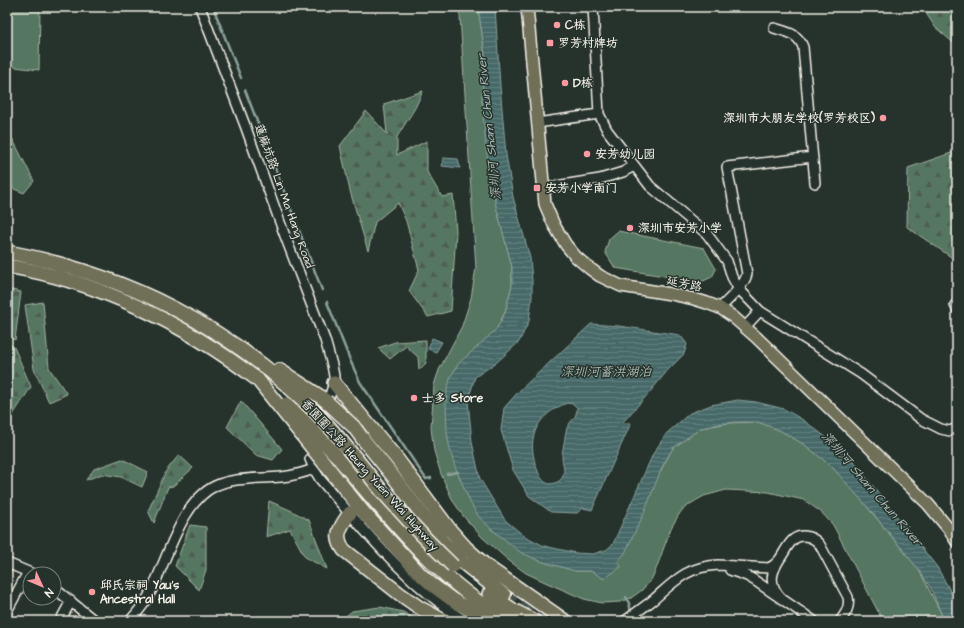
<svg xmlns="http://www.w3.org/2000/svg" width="964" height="628" font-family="'Architects Daughter','LXGW WenKai TC',sans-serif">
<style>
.green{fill:#547660;stroke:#a4b4a4}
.forest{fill:url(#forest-firs);stroke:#a4b4a4}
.water{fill:url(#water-rules);stroke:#8ca19c;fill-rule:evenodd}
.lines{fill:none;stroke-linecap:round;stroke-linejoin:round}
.stream{stroke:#8ca19c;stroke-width:2.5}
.minor-tunnel{stroke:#455049;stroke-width:9;stroke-dasharray:9 4.5;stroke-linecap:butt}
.highway-tunnel{stroke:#455049;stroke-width:13;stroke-dasharray:13 6;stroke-linecap:butt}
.minor-casing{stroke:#f4f1e8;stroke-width:12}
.major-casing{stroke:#f4f1e8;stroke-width:14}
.highway-casing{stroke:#f4f1e8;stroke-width:16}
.minor{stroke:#26332d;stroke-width:9}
.major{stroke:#706f59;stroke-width:11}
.highway{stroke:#706f59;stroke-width:13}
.highway-bridge-casing{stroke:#f4f1e8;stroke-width:16;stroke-linecap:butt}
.highway-bridge{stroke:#706f59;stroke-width:13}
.poi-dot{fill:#ff9aa2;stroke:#26332d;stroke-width:1.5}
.labels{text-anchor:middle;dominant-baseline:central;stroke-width:3;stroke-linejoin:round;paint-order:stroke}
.poi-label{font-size:12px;font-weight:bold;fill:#f4f1e8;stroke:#26332d;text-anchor:start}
.street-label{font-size:12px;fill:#f4f1e8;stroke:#26332d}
.water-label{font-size:13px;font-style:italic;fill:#aebbb5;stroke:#26332d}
</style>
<defs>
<pattern id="forest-firs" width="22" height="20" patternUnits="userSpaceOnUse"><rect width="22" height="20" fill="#547660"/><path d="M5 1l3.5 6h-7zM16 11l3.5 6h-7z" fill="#4e5d52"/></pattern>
<pattern id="water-rules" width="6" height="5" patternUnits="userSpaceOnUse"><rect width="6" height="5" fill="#466b69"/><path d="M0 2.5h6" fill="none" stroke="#61817e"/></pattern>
</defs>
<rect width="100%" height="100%" fill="#26332d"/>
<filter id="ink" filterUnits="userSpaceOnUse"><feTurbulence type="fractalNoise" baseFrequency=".025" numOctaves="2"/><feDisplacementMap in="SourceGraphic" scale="8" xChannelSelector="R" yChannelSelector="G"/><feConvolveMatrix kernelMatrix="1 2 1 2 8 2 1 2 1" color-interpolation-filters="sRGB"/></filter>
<g filter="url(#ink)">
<path class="green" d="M7 7H40L39 70 7 66Z
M458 7H478L485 54 482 100 496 206 512 267V285L505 312 497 328 451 376 491 529 520 551 540 561 576 571H591L617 561 663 466 673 448 701 428 729 423 758 422 781 431 805 445 832 467 859 497 919 570 941 613 944 621H883L833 525 821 512 804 500 768 492 726 490 704 496 695 501 682 510 678 516 671 528 655 572 651 580 642 590 631 598 620 602 602 603 584 599 545 582 526 573 508 560 482 537 464 517 453 501 441 474 434 451 431 428 434 385 439 370 450 349 462 326 471 298 476 268 460 16Z
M7 98 9 105V132L34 181 24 193 7 186Z
M618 231 704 248 716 269 712 277 701 282 615 268 605 252 609 239Z"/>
<path class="forest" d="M922 7H957V46L935 27Z
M423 91 415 108 397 137V155L427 141V172L442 197 453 195 456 231 451 311 428 317 409 291 419 270 406 221 398 203 375 222 368 251 350 191 340 146 366 111 387 134 384 104Z
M957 151V261L907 227 908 168Z
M7 289 21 292 15 340 7 336Z
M43 302 49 368 67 394 49 402 34 369 25 305Z
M426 340V363L419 370 418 357 406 346 390 359 378 348 395 342Z
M7 343 14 347 31 387 7 424Z
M241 401 282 449 273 460 256 455 227 427Z
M179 455 193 468 173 486 168 487 154 523 148 511 166 471Z
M122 459 148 472 142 487 121 477 102 474 86 480 94 469Z
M269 501 290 510 309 520 327 569 305 557 290 529 266 537Z
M190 525 206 527V570L199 590 175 566Z
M380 607 403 612 418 621H340L352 611Z"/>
<path class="water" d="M478 7H495L500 86 506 155 513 197 530 258 532 281V297L529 321 519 342 497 362 475 377 468 401 472 442 480 479 505 520 523 535 544 546 576 553 593 554 606 550 613 544 653 454 666 434 690 413 711 405 738 400 756 402 784 409 803 420 846 452 937 567 957 603V621H944L941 613 931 589 919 570 871 511 832 467 805 445 781 431 758 422H735L719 424 701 428 673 448 663 465 644 513 625 553 618 561 621 567 604 579 591 571H575L540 561 520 552 494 531 479 517 471 504 455 467 450 450 447 433 446 405 447 390 451 376 459 363 488 337 497 328 505 313 512 285V267L496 206 486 149 482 99 485 54Z
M443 158 458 159 460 168 442 166Z
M591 324 619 326 680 335 687 344 684 354 668 370 649 393 622 423H631L592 510 583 508 577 513 551 512 529 496 513 470 501 430 504 408 519 391ZM567 403 573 404 577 407C577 419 571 419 567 428 565 433 565 439 564 443 563 448 562 454 562 458 563 465 565 470 563 476 560 483 550 486 545 482 540 478 538 471 536 466 526 436 538 414 567 403Z
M432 338 442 342 436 352 428 349Z"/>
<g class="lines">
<path class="stream" d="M213 7 241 78
M245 90 322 290
M327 302 350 360 360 382 426 479 431 478
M447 474 458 472
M626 597C629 603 631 607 630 613"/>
<path class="minor-tunnel" d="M543 621H544"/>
<path class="highway-tunnel" d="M504 595 543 621"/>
<g class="minor-casing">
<path id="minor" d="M200 7 246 128 285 236 325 340 332 365 334 376V383L330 395
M593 7 599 114 607 130 650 186 707 234 727 261 732 277 738 288 760 311 861 374 921 419 941 429 950 431 957 428
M774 28C786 32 798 33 803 47L815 183
M537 123 599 114
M543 188 600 179 623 172 634 166
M955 305 957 309
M720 308C728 300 745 285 747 274L727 167 813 157
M745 327 760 311
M310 459 314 469 320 479C364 530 407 584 465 621
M7 563 33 574
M730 570 747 576 754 580 814 621
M54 588 95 621
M782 599C766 583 772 570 783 554 786 549 789 543 794 539 803 533 814 537 820 545L848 597C850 607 846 613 840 621
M7 611 28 572
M60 621 71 601
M130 621C136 614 142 607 147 599 166 566 179 503 215 486 234 477 260 479 281 477 292 476 303 473 314 469
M625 621C634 614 644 607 653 600 675 581 686 567 718 565L769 568 774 565 778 561"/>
</g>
<g class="major-casing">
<path id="major" d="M527 7 545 204 554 225 566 245 576 257 589 268 600 276 621 286 671 294 694 299 707 303 720 308 732 316 756 337 928 504 948 528 957 542"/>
</g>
<g class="highway-casing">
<path id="highway" d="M7 252C123 273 233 328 316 413
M7 266C99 281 185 324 258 380
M279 370 321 397 326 401
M334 383 397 459 450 530 466 548 486 566 565 621
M362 438 396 480 442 541 462 562 504 595
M335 454C387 515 437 580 508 621
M329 469 364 513 420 574 431 584 451 599 488 621
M350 513C341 526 333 535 344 550L400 594 420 608 444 621
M489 594 513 610 534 621"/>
</g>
<use href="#minor" class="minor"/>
<use href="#major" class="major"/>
<use href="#highway" class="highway"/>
<g class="highway-bridge-casing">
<path id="highway-bridge" d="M258 380 329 469
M326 401 354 427 362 438
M286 404 306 423 335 454
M316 413C340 437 360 464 381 490 404 516 427 541 453 566"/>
</g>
<use href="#highway-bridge" class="highway-bridge"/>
</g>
</g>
<g class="poi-dot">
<circle cx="557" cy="25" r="4"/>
<rect x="546" y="39" width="8" height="8" rx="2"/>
<circle cx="565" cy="83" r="4"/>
<circle cx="883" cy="118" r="4"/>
<circle cx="587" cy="154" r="4"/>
<rect x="533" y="184" width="8" height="8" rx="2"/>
<circle cx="630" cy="228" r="4"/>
<circle cx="414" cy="398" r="4"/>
<circle cx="92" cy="592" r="4"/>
</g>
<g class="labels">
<g class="poi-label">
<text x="565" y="25">C栋</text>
<text x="558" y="43">罗芳村牌坊</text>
<text x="573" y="83">D栋</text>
<text x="875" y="118" text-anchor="end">深圳市大朋友学校(罗芳校区)</text>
<text x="595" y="154">安芳幼儿园</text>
<text x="545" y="188">安芳小学南门</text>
<text x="638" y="228">深圳市安芳小学</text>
<text x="422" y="398">士多 Store</text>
<text x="100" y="585">邱氏宗祠 Yau's<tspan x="100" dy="14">Ancestral Hall</tspan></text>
</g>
<g class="street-label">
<text transform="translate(284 196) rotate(70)">蓮麻坑路 Lin Ma Hang Road</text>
<text transform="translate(684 284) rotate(12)">延芳路</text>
<text transform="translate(370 475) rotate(48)">香園圍公路 Heung Yuen Wai Highway</text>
</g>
<g class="water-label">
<text transform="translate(489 127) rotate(-96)">深圳河 Sham Chun River</text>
<text x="606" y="372">深圳河蓄洪湖泊</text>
<text transform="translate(872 489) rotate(49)">深圳河 Sham Chun River</text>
</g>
</g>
<rect width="964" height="628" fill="none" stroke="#26332d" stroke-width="24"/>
<rect x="12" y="12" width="940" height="604" fill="none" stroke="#f4f1e8" stroke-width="1.5" filter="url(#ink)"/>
<g transform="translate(42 586) rotate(134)"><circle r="19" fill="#26332d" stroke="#787f78"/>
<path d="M0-3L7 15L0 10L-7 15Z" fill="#ff9aa2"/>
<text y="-6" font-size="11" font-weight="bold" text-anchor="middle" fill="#f4f1e8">N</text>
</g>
</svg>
